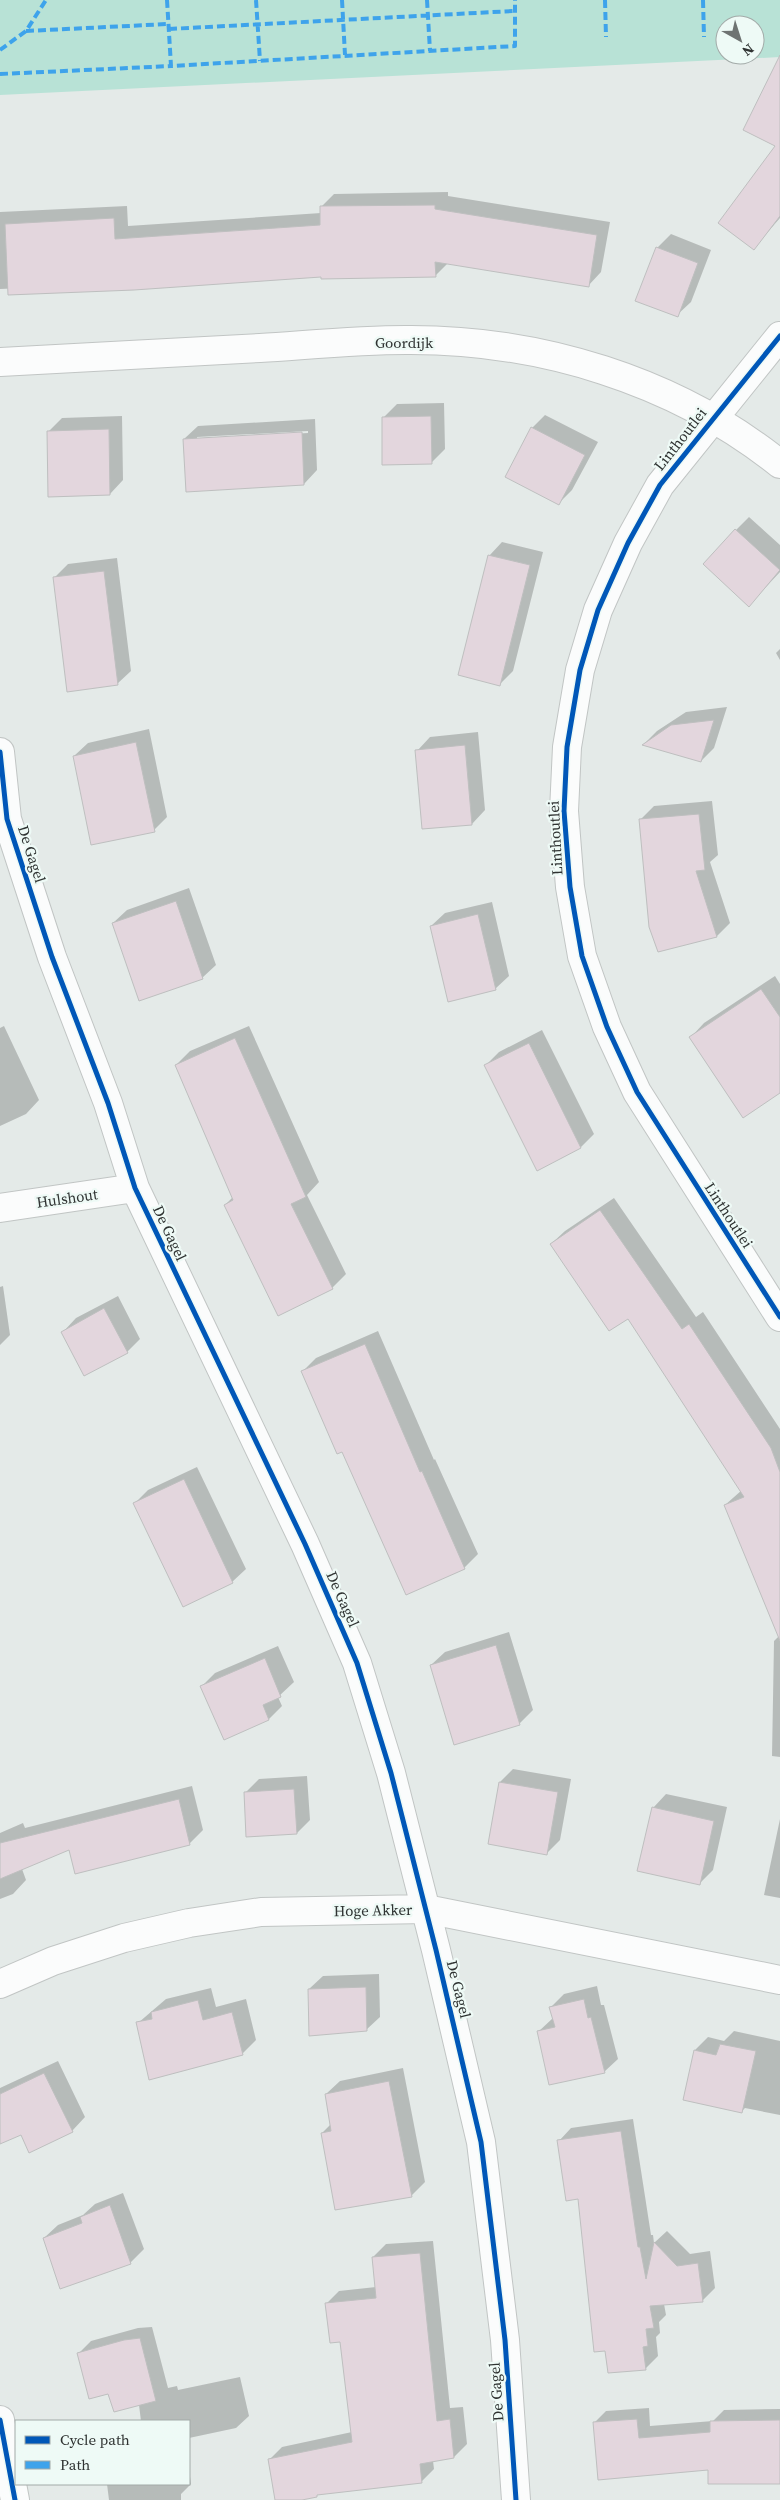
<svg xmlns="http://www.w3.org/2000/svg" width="780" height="2500" font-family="'Source Serif 4',serif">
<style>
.green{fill:#b8e2d6;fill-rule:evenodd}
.shadow{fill:#0003;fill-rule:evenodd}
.building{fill:#e3d6dd;stroke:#bebfbf}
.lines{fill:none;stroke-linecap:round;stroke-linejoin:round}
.minor-casing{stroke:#c1c5c4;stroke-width:30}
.minor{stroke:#fbfcfc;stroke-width:28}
.quiet{stroke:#3ea3eb;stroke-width:4;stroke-dasharray:8 4;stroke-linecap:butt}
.cycleway-casing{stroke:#eefaf6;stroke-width:8}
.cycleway{stroke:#0057b8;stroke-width:5}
.labels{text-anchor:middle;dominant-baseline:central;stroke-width:4.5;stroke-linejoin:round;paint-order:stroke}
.street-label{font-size:15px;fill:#2f3332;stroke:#eefaf6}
</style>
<rect width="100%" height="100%" fill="#e4eae8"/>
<path class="green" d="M0 0H780V57L0 95ZM725 25H755V55H725Z"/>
<path class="shadow" d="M780 69V218L754 248 777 146Z
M448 192V196L610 222 601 272 588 286 448 263 435 276H322L0 289V212L127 206 128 226 321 213V207L334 194Z
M671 234 711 250 691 302 677 315 657 248Z
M444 403 445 449 431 463 383 418 397 404Z
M545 415 598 442 572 490 559 503 532 428Z
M122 416 123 480 110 494 48 432 62 418Z
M315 419 317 470 304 484 184 439 198 426ZM308 431V433L197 439V437Z
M749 517 780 545V572L749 605 736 530Z
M502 542 543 552 513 671 500 684 489 556Z
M117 558 131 671 117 684 54 578 68 564Z
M780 649V660L776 653Z
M727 707 714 748 701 761 644 744 657 731 686 712Z
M149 729 167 817 154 830 74 756 88 743Z
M478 732 485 810 472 824 417 751 430 737Z
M712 801 718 855 710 862 730 923 717 936 658 950 640 820 654 806Z
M189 888 216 965 202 978 113 923 127 910Z
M492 902 509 976 495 989 431 926 445 913Z
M775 976 780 984V1091L691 1037 704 1023Z
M4 1026 39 1100 26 1114 0 1126V1028Z
M249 1026 319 1182 307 1195 346 1274 332 1288 225 1205 233 1197 176 1065 190 1051Z
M542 1030 594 1134 581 1147 538 1169 486 1065 499 1052Z
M614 1198 696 1317 703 1312 780 1429V1603L725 1505 742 1490 628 1317 551 1244 565 1231Z
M3 1286 10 1335 0 1345V1287Z
M118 1296 140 1339 127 1352 63 1332 76 1318Z
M378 1331 434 1460 435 1459 478 1554 464 1568 342 1450 303 1371 316 1358Z
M197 1467 246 1569 232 1582 135 1503 148 1490Z
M509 1632 533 1710 519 1724 431 1665 445 1652Z
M780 1635V1757L772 1756 774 1641Z
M278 1646 294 1682 278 1697 282 1706 269 1719 202 1686 215 1673Z
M513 1769 571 1779 560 1840 547 1853 500 1782Z
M307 1776 310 1820 297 1833 245 1793 259 1779Z
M192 1786 203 1830 190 1843 76 1872 70 1848 22 1869 26 1880 13 1894 0 1899V1833L23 1823 25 1828Z
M666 1794 727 1807 713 1870 699 1884 653 1808Z
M780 1819V1898L764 1895Z
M379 1974 380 2017 366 2030 309 1989 323 1976Z
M597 1986 601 2005H604L618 2059 604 2072 538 2032 553 2018 551 2007 564 1994Z
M211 1988 216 2007 246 1999 256 2040 242 2054 138 2023 166 1999Z
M734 2031 780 2041V2115L745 2108 742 2111 695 2050 708 2037 724 2041Z
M58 2061 85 2117 72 2131 22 2133 0 2130V2088Z
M403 2068 425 2182 411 2196 322 2133 331 2124 326 2094 340 2081Z
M633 2119 651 2235H653L654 2243 667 2231 690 2254 710 2251 715 2288 702 2301 664 2304 666 2315 659 2322 660 2333 656 2337 658 2356 645 2369 559 2141 571 2128Z
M123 2193 144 2249 130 2263 44 2238 58 2225 83 2215 95 2204Z
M433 2241 450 2408 463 2407 467 2444 454 2457 433 2461 434 2469 421 2482 319 2493 316 2496 296 2500H277L269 2460 282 2447 352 2432 341 2340 326 2304 339 2291 376 2287 373 2257 386 2244Z
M152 2327 168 2388 177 2386 178 2390 240 2377 249 2416 236 2428 189 2438V2421H141L139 2405 109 2393 79 2353 91 2341 138 2328Z
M649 2408 650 2426 713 2421 724 2410 780 2409V2483L709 2469 594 2423 606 2411Z
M189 2469 191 2484 181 2494V2500H109L107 2484H189Z"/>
<path class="building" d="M780 55V216L754 250 718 223 775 146 743 130Z
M435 205V209L597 235 589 287 435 262 436 277 321 279V277L134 290 8 295 5 224 114 218 115 239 320 225V206Z
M656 247 698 263 678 317 635 301Z
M431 416 432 464 382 465V417Z
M531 427 585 455 559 505 505 477Z
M109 429 110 495 48 497 47 431Z
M302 432 304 485 186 492 183 439Z
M735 529 780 570 749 607 703 564Z
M488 555 530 565 500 686 458 675Z
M104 571 118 685 67 692 53 577Z
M714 720 701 762 642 745 671 725Z
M136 742 155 832 91 845 73 756Z
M465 745 472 825 422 829 415 750Z
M699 814 705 870 696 871 717 937 658 952 649 927 639 819Z
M176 901 203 979 139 1001 112 923Z
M478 914 496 990 448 1002 430 926Z
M761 989 780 1017V1093L743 1118 689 1037Z
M235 1038 306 1197 291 1204 333 1289 278 1316 224 1205 233 1200 175 1065Z
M529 1043 581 1148 537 1171 484 1065Z
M600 1210 682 1329 689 1324 771 1448 780 1472V1641L724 1505 744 1497 628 1319 609 1331 550 1244Z
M104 1308 128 1353 84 1376 61 1332Z
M365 1344 420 1472 422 1471 465 1569 406 1595 342 1452 337 1454 301 1371Z
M184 1479 233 1583 183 1607 133 1503Z
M496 1645 520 1725 454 1745 430 1665Z
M265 1658 281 1697 263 1705 269 1720 224 1740 200 1686Z
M499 1782 558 1792 547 1855 488 1844Z
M294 1789 297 1834 246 1837 244 1792Z
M179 1799 190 1845 75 1874 69 1850 0 1879V1843Z
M652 1807 714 1821 700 1885 637 1871Z
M366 1987 367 2031 309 2036 308 1989Z
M584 1999 588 2018 591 2017 605 2073 549 2085 537 2031 555 2027 549 2007Z
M198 2000 203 2020 232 2012 243 2055 149 2080 136 2022 152 2019 151 2012Z
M720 2044 756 2051 742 2113 683 2100 694 2050 716 2055Z
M44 2073 73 2132 29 2153 21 2135 0 2144V2094Z
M389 2081 412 2197 335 2210 321 2133 331 2131 325 2094Z
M621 2131 638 2247H640L646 2279 654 2242 677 2266 698 2263 703 2302 650 2306 654 2328 646 2329 648 2346 643 2347 646 2370 608 2373 605 2351 594 2352 578 2199 566 2201 557 2140Z
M110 2205 131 2264 60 2289 43 2238 82 2223 80 2217Z
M420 2253 437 2421 450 2419 454 2458 420 2464 422 2483 317 2495V2497L302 2500H275L268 2459 352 2442 340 2342 330 2343 325 2303 376 2298 372 2257Z
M140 2338 156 2401 114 2412 108 2394 89 2399 77 2353 124 2340Z
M637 2419 639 2438 710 2432V2421L780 2420V2484H708V2470L598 2480 593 2422Z"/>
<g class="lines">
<g class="minor-casing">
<path id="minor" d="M780 336 660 485 628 543 598 610 580 670 567 747 564 811 570 887 582 956 607 1027 637 1092 780 1317
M0 362C87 357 173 353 260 348 308 345 357 340 406 340 539 339 675 380 780 464
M0 752 7 819 52 957 108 1103 135 1188 305 1544 357 1663 391 1773 436 1950 481 2142 505 2340 516 2500
M0 1208 135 1188
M0 1984 53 1961 124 1938 189 1923 261 1912 426 1909 780 1980
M0 2420 15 2500"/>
</g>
<use href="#minor" class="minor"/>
<path class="quiet" d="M167 0 171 66 515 46V0
M256 0 260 61
M342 0 345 55
M427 0 430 51
M605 0 606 37
M703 0 704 37
M169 29 514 11
M26 31 168 24
M0 50 26 31 46 0
M0 74 171 66"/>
<g class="cycleway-casing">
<path id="cycleway" d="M780 336 660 485 628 543 598 610 580 670 567 747 564 811 570 887 582 956 607 1027 637 1092 780 1317
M0 752 7 819 52 957 108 1103 135 1188 305 1544 357 1663 391 1773 436 1950 481 2142 505 2340 516 2500
M0 2420 15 2500"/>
</g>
<use href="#cycleway" class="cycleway"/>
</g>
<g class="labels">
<g class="street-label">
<text x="404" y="342">Goordijk</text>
<text transform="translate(680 439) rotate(-52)">Linthoutlei</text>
<text transform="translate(555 838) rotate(-93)">Linthoutlei</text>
<text transform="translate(32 854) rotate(72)">De Gagel</text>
<text transform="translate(67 1198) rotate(-8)">Hulshout</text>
<text transform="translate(729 1215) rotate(57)">Linthoutlei</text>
<text transform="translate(170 1233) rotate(65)">De Gagel</text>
<text transform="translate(343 1599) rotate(66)">De Gagel</text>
<text transform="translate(373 1910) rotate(-1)">Hoge Akker</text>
<text transform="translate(459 1989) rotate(76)">De Gagel</text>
<text transform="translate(496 2392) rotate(-94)">De Gagel</text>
</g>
</g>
<rect x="15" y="2420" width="175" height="65" fill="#eefaf6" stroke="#a2aaa8"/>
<rect x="25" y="2436" width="25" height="8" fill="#0057b8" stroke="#a2aaa8"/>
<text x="60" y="2445" font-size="15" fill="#2f3332">Cycle path</text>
<rect x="25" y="2461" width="25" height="8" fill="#3ea3eb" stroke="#a2aaa8"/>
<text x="60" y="2470" font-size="15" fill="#2f3332">Path</text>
<g transform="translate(740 40) rotate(141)"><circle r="24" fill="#eefaf6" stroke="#a2aaa8"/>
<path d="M0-4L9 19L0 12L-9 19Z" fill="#6e7372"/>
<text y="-8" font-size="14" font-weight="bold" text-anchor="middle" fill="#2f3332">N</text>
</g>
</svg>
